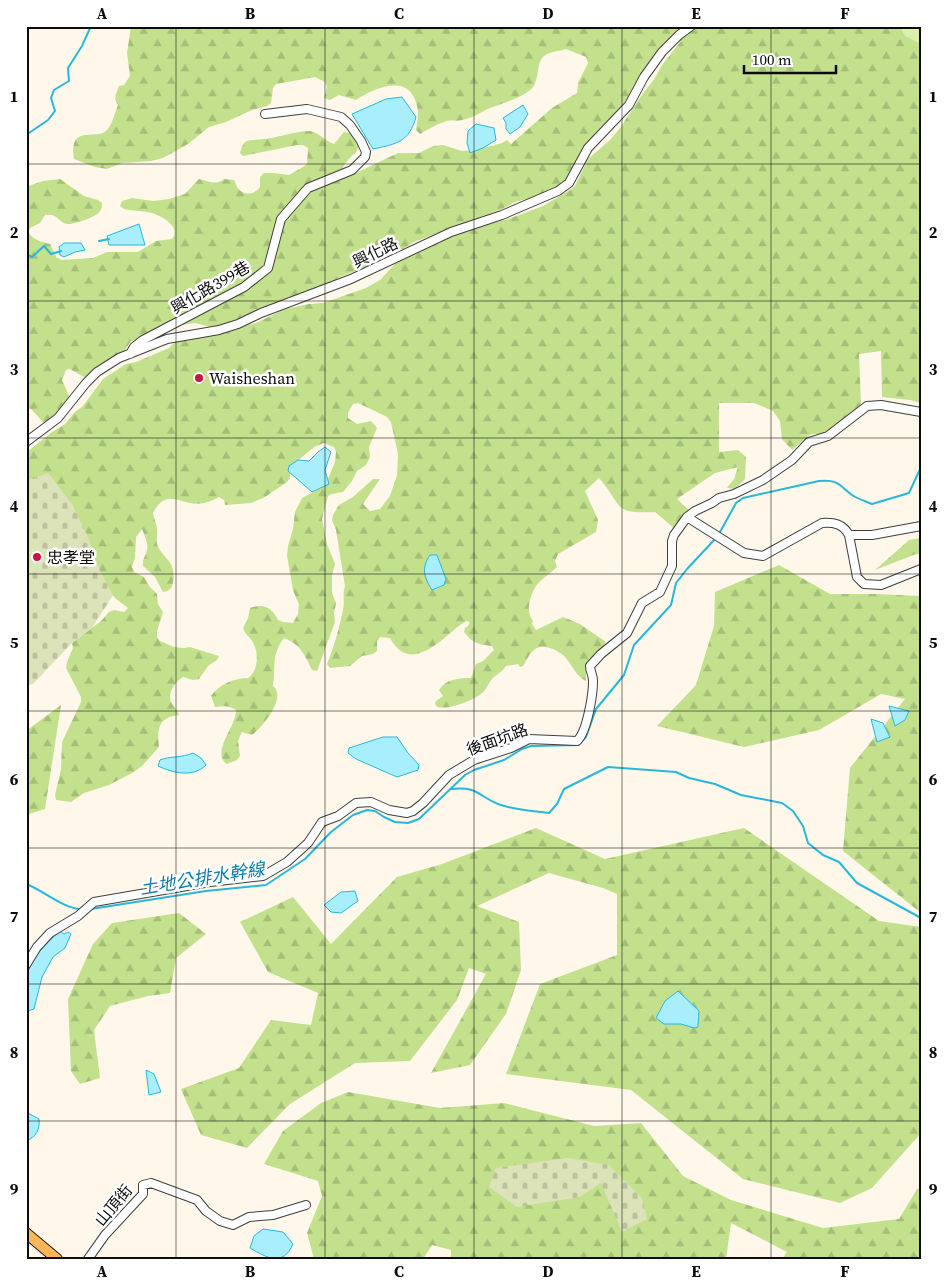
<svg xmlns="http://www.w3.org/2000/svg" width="947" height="1285" font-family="'Source Serif 4','Noto Sans TC',serif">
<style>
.grass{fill:#dceeb0}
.forest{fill:url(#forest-firs)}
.cemetery{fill:url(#cemetery-stones)}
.water{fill:#a8eefd;stroke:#28b7dc}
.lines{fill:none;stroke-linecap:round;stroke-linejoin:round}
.stream{stroke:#28b7dc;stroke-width:2}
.minor-casing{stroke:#3f3f3f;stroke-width:10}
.major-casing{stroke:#1d1d1d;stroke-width:12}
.minor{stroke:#fff;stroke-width:8}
.major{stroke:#ffb75a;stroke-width:10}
.grid{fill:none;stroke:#0c0c0c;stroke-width:1;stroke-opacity:0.55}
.poi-dot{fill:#ca1541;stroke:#fff;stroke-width:2}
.labels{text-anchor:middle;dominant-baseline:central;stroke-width:5;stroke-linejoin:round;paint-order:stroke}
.street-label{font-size:16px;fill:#0c0c0c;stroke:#fff}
.poi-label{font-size:16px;fill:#0c0c0c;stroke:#fff;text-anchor:start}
.water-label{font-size:18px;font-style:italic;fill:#087da2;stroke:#fff}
.neatline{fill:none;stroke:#0c0c0c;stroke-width:2}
.grid-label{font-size:16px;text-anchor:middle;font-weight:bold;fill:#0c0c0c}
</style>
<defs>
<pattern id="forest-firs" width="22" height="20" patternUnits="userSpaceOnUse" patternTransform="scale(1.25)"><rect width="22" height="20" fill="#c3e08d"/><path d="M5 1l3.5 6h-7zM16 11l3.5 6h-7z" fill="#a6bf78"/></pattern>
<pattern id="cemetery-stones" width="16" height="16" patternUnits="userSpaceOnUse" patternTransform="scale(1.25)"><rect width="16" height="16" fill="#dde3b9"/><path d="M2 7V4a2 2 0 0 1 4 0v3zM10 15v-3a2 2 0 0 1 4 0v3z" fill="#bcc29e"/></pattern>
</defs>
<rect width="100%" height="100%" fill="#fff7ea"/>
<path class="grass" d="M892 26H921V56Z"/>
<path class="forest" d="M131 26H899L905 36 921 44V403L910 400 882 397 881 351 859 354 861 404 834 428 823 434H811L792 450 782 439 780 421 773 411 754 403H719V452L738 450 746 457 745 479 735 489 727 488 734 479 738 467 715 473 677 499 689 510 674 528 655 512C612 514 624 507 599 478L585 491 598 520 596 532 558 554 555 561 557 567C552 572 539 581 536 586 530 596 525 611 533 621L532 624 536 630 563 617 580 624 606 642 600 653 586 664V681C575 676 572 663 563 655 555 649 542 643 534 650 529 653 526 662 523 666L520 667 518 664 506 666C502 672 499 673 494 677 490 680 488 686 485 690 477 700 449 710 437 707L435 704 436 701 443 696 439 690C446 679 458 678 471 678L476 664 483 661 494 650 492 646C477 644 474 644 464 632L465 628 468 626 470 622 466 621C445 634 412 678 390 638L380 637 377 641V651L373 654 362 656 350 666 330 668 327 664C334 647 339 629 343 610 345 602 342 594 345 586L336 530 332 520 333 515 339 505 353 497 373 479H380L363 504 370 511 380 509 390 496 397 475 398 454 391 422 387 417 358 403 353 404 348 413V418L357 424 371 421 377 428 369 447 370 457 366 465 357 471 352 481 343 492 332 494 328 496 322 519 327 544 335 564 332 575V593L336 603 334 613 335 622 317 671 312 670C305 655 300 644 284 638 271 655 276 666 273 686 287 697 263 727 252 735L242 732 238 741 240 756 237 760 227 764C210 753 237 725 236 710 229 705 223 706 215 707L211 696C219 684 235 678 248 678 259 671 259 651 252 641 249 636 245 634 243 628L248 618 250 608C263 603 272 607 278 620L283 622 293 623 298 614 299 605 293 590 287 556 288 546 293 529 295 512 302 498 325 486 335 462 336 452 334 447 324 443 314 447 290 467V478L287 482 265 497 251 503 225 505 224 500 219 497C215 499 209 502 204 503 181 508 168 485 153 513 154 518 156 523 157 528 158 533 156 539 157 544 162 559 177 560 173 582 172 589 169 591 163 592L155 577 143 566C142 559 146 556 147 550 149 543 144 535 142 529L136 537 135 558 132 567 134 572 144 577 149 586 157 594 158 604 163 612 157 631V637L160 641 174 647 184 648 190 647 219 656 217 660 208 666 199 679 193 680 183 677C175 682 166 694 172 704 175 708 177 710 179 715 158 718 157 728 159 747L142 766 134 772 109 785 84 793 71 802 56 800 55 795 61 769 62 742 81 702V697L66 668 67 662 73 648 72 643 101 621 109 612 114 610 124 612 128 608 115 598 95 573 26 505V453L52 432 65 424 75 412 83 406 103 379 126 364 136 362 169 348 174 343 182 340 256 323 285 309 309 304 323 303 366 288 380 280 395 264 413 252 457 233 508 219 543 206 570 190 575 186 588 159 610 140 620 128 641 96 655 78 662 65 681 41 673 35 650 64 631 94 597 136 587 146 563 184 541 196 515 202 502 209 414 242 403 249 388 253 366 267 342 276 315 291 255 312 215 328 195 323 175 326 147 337 131 341 123 353 88 376 84 377 70 369 66 370 62 380 69 396V400L45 424 31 409 26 408V187L43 181 60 179 84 196 98 200 102 203C102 207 102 208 100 211 97 217 73 225 67 224 57 222 59 213 45 215L40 223 30 228 28 232C33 240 42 242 50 244L57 258 62 260 93 258 107 252H138L156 241 172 239C182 227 162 216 152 213 143 211 133 211 124 209L120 206 122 201 132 198 153 201 169 199 185 194 199 179C208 181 216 186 224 179L234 180C236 183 236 186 238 188 244 197 255 194 260 187V177L264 173H274L289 175 303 167 307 164 308 148 303 145H297L243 156 240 153C241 149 242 145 245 142 250 139 259 140 264 139 276 138 300 130 310 131 320 133 325 141 334 144L344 132 354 134C366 155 350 151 343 168L350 174 356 173 398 153H419L433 146 443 145 462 151 477 150 502 143 507 140 511 144 552 108 577 93 578 83 588 63 586 57 566 49C559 51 549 52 544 56 535 63 541 83 529 91 518 99 503 103 490 108 481 112 473 118 462 120 456 122 450 119 444 122 435 125 427 130 420 134L416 130C417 123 419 113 417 106 410 73 376 87 356 100L339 95 330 100 324 98 327 87 325 82 315 77 276 84 273 88 271 103 267 106 252 110 226 122 209 127 188 144 163 158 151 161 122 163 107 169 95 167 74 159C68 124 96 140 106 131 112 126 115 112 118 105 113 98 116 94 119 86L124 85 130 76 127 53Z
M921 538V554H916L875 570 909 540Z
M779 565 830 594H875L921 596V913L843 851 850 768 905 699 881 694 819 730 744 747 657 726 696 685 714 626 715 592Z
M61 705 45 809 26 815V731Z
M536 828 605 859 744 828 879 921 921 927V1133L872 1188 840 1203 743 1179 631 1090 506 1074 540 984 617 955V894L603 888 549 873 477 906 519 922 521 970 506 1014 470 1065 431 1073 486 974 469 968 457 1000 410 1061 355 1063 290 1104 247 1148 201 1135 181 1089 239 1068 271 1020 311 1025 318 993 268 972 240 922 293 897 331 944 397 877 442 864Z
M179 913 206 934 176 958 170 993 148 996 110 1006 94 1030 100 1078 80 1084 71 1071 68 999 93 944 112 923Z
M348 1092 440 1108 504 1103 594 1126 641 1123 683 1176 731 1200 823 1228 899 1219 917 1189 921 1188V1259H782L787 1252 731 1223 726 1259H451V1250L432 1245 423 1259H314L307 1233 322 1196 318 1181 264 1164 283 1131 321 1103Z"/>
<path class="cemetery" d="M48 473 72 504 88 537 100 571 113 595 92 628 71 644 33 684 26 686V481Z
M568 1158 609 1165 642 1198 647 1219 622 1232 601 1183 580 1197 517 1207 489 1187 496 1168Z"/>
<path class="water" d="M402 97 416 117C409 142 397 144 373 149L352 114 386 99Z
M523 105 528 114 520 127 510 134 506 129V123L503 118Z
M476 124 494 128 496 140 483 148 470 153 467 143 468 131Z
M139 224 145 245H109L107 236Z
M64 243H81L85 250 75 252 64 257 60 255 59 247Z
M325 447 331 452 325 470 329 484 312 492 288 471 289 466 298 460 309 461 318 452Z
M430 555H437L446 579 444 585 432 590C424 577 421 568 430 555Z
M889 706 909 711 905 720 895 726Z
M871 719 883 723 890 737 877 742Z
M383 737H397L408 753 419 765 418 770 397 777 356 759 348 753 349 748Z
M193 753 201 758 206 765C193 778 173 773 158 766L160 760C169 756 182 758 193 753Z
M355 891 358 901 341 913 331 912 324 905 341 892Z
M60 931 64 934 68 932 71 934 65 948 53 957 42 977 34 1009 28 1011C19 973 33 955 60 931Z
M678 991 699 1011 698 1027 694 1028 681 1024H664L656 1018 665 1001Z
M146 1070 154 1074 161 1092 149 1095Z
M26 1112 39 1119C40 1130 36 1137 26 1141Z
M263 1229 283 1232 293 1244C283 1267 267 1258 250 1248L254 1236Z"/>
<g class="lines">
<path class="stream" d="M26 135 48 120 55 111 51 98 54 90 69 81 68 68 82 46 91 26
M99 241 109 239
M26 254 32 257 44 246 51 254 61 251
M719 534 736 503 743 498 819 481C838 479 839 485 852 495 858 499 865 501 872 504L909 493 921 467
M451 789C478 786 478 796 498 804 513 810 533 811 549 813L557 804 564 789 608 767 676 772 689 778 715 784 741 795 782 803 793 811 803 826 808 843 823 855 839 862 857 883 921 918
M26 884C43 890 64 909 81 909
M91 909 206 891 266 885 305 859 331 832 353 815 367 810 375 811 384 817 395 822 408 823 419 819 465 775 474 770 504 760 522 749 531 746 578 745 586 737 596 709 624 675 634 645 671 605 676 583 687 569 716 538"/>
<g class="minor-casing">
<path id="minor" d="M130 354 134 347 143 340 244 287 268 268 281 219 308 188 352 170 365 157 366 152 361 141 350 125 341 117 307 109 265 114
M26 442 58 418 86 383 97 372 119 358 167 339 219 330 238 324 261 313 351 279 451 232 502 215 558 191 569 183 588 148 629 105 644 77 662 52 679 35 691 26
M687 517 744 553 763 556 822 523C834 522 843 524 849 535H872L921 526
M849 535 857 577 864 584 881 585 921 569
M26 965 37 947 50 933 78 916 94 902 210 882 263 876 287 862 308 843 322 822 338 816 356 803 371 802 389 810 407 813 413 811 423 803 449 775 474 760 511 748 529 739 577 741C587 732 593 695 593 681 593 675 590 671 590 666L601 654 627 633 642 603 660 592 672 566V541L674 535 687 517 695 511 712 503 719 498 734 494 763 480 792 460 809 442 828 436 867 406 881 405 921 412
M88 1259 105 1235 143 1194V1185L151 1183 197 1200 206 1211 220 1221 233 1225 249 1217 273 1215 306 1205"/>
</g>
<g class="major-casing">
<path id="major" d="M26 1233 57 1259"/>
</g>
<use href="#minor" class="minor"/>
<use href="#major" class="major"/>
</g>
<path class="grid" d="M176 26V1259M325 26V1259M474 26V1259M622 26V1259M771 26V1259M26 164H921M26 301H921M26 438H921M26 574H921M26 711H921M26 848H921M26 984H921M26 1121H921"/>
<g class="poi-dot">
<circle cx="199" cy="378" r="5"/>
<circle cx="37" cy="557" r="5"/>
</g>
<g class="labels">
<g class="street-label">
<text transform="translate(375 252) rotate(-26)">興化路</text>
<text transform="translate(210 287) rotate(-30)">興化路399巷</text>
<text transform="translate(497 739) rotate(-20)">後面坑路</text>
<text transform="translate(113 1205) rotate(-50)">山頂街</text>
</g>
<g class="poi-label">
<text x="209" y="378">Waisheshan</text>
<text x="47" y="557">忠孝堂</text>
</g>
<g class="water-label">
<text transform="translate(202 878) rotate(-9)">土地公排水幹線</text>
</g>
</g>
<rect width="947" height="1285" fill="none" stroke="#ffffff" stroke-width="55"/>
<path d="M744 65v8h92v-8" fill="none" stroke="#0c0c0c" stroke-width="2.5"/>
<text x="752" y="65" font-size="15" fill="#0c0c0c" stroke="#ffffff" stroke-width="4" paint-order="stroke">100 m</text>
<rect x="28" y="28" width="892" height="1230" class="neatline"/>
<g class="grid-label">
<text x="102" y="19">A</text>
<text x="250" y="19">B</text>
<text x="399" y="19">C</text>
<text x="548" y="19">D</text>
<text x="696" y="19">E</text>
<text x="845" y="19">F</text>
<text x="14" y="102">1</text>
<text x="933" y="102">1</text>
<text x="14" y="238">2</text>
<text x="933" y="238">2</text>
<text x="14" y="375">3</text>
<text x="933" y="375">3</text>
<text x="14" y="512">4</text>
<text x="933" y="512">4</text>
<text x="14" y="648">5</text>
<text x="933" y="648">5</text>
<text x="14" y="785">6</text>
<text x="933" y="785">6</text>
<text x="14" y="922">7</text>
<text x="933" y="922">7</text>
<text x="14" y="1058">8</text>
<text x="933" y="1058">8</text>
<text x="14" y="1195">9</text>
<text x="933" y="1195">9</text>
<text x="102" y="1277">A</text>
<text x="250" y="1277">B</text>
<text x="399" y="1277">C</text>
<text x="548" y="1277">D</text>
<text x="696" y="1277">E</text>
<text x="845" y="1277">F</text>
</g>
</svg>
